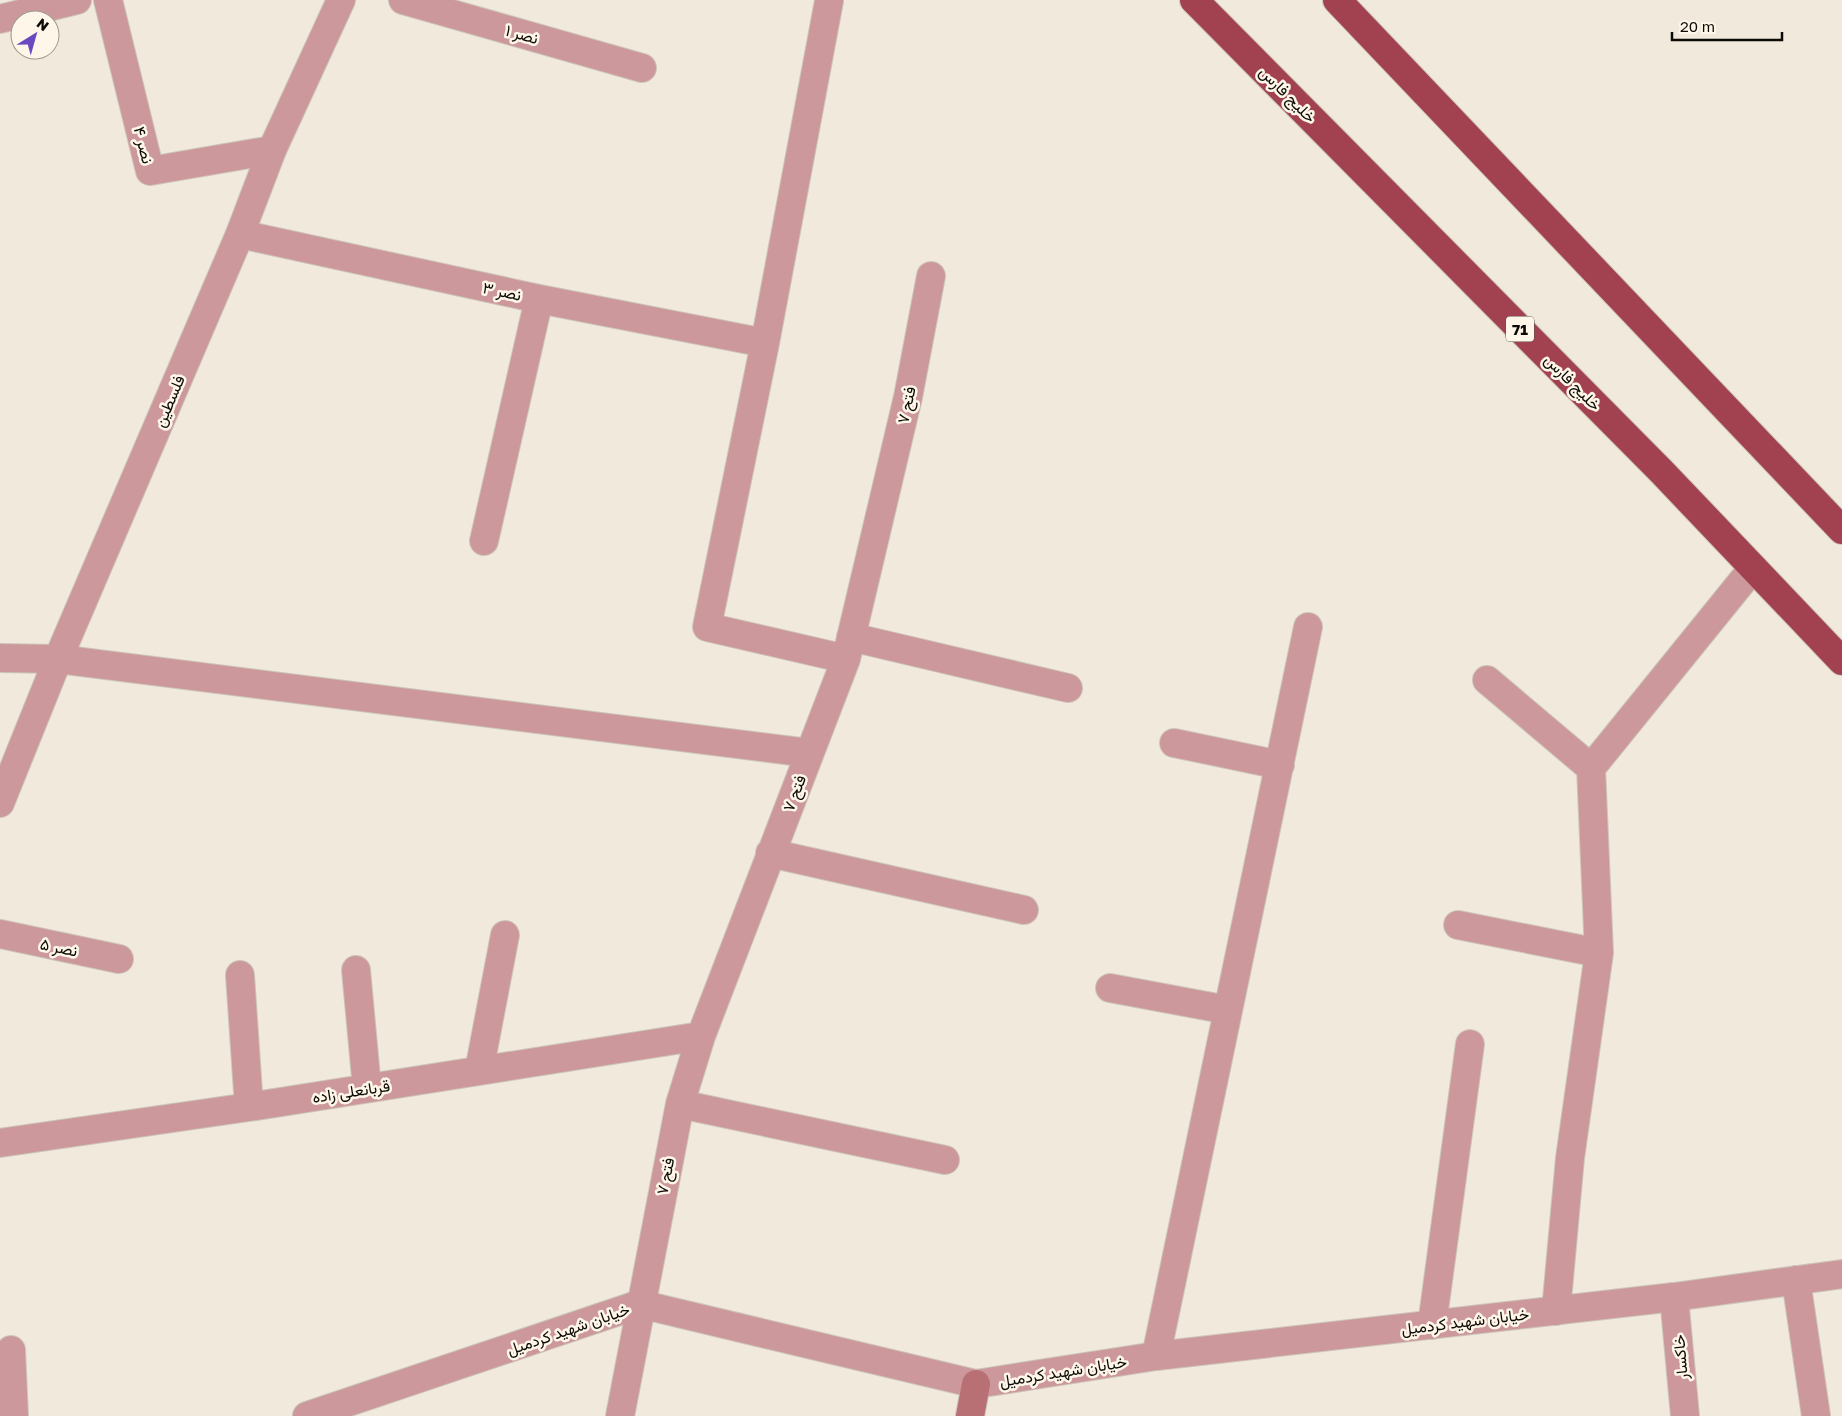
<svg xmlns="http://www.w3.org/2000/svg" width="1842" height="1416" font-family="'Golos Text',Vazirmatn,sans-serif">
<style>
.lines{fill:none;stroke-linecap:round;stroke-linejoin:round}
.minor-casing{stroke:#cdc5b9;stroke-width:30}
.tertiary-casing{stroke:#cdc5b9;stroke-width:30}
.secondary-casing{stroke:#cdc5b9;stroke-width:30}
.trunk-casing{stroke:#cdc5b9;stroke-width:30}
.minor{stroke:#cc989b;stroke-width:28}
.tertiary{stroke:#cc989b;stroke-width:28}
.secondary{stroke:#b97075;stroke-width:28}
.trunk{stroke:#a24250;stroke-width:28}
.labels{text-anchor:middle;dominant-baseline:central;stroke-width:5;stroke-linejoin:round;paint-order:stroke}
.shield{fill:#fef6e8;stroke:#55524a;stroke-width:1}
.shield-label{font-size:15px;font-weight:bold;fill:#0d0b07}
.street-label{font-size:16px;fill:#0d0b07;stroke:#fef6e8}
</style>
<rect width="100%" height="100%" fill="#f1e9db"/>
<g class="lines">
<g class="minor-casing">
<path id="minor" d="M108 0 150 171 272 150
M403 0 642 68
M829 1 765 343 707 627 846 659
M0 19 77 0
M240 234 539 299 765 343
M484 541 539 299
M851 637 1068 688
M0 658 58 659 809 753
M1487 680 1591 768
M1174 743 1280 765
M770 853 1024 910
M1458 925 1599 953
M0 934 119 959
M356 970 367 1088
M240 975 249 1107
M1110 988 1228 1010
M479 1071 505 935
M680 1104 945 1160
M0 1143 249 1107 701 1036
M1796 1280 1816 1416
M1674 1297 1685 1416
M1556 1311 1570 1158 1599 953 1591 768 1753 568
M1432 1325 1470 1044
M11 1350 14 1416
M1156 1356 1308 627
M620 1416 680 1104 701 1036 846 659 908 397 931 276"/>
</g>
<g class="tertiary-casing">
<path id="tertiary" d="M0 803 58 659 240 234 272 150 341 0
M307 1416 640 1304 976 1384 1156 1356 1674 1297 1842 1274"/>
</g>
<g class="secondary-casing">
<path id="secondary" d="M970 1416 976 1384"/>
</g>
<g class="trunk-casing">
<path id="trunk" d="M1194 0 1662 472 1842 661
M1337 0 1842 530"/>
</g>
<use href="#minor" class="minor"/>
<use href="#tertiary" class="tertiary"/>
<use href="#secondary" class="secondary"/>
<use href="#trunk" class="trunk"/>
</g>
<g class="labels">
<rect class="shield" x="1506" y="316.5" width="28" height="25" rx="4"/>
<g class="shield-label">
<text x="1520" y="329">71</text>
</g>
<g class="street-label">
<text transform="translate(522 34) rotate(16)">نصر ۱</text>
<text transform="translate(1288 94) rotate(45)">خلیج فارس</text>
<text transform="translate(144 145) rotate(76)">نصر ۴</text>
<text transform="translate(502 291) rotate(12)">نصر ۳</text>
<text transform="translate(1573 382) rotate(45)">خلیج فارس</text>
<text transform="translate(169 401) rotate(-67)">فلسطین</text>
<text transform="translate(906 405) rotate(-78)">فتح ۷</text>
<text transform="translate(794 793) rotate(-69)">فتح ۷</text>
<text transform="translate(59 947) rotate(12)">نصر ۵</text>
<text transform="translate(351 1091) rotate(-9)">قربانعلی زاده</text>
<text transform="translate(665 1176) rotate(-79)">فتح ۷</text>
<text transform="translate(1465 1321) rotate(-7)">خیابان شهید کردمیل</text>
<text transform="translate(568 1329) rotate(-19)">خیابان شهید کردمیل</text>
<text transform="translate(1680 1357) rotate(-95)">خاکسار</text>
<text transform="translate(1063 1371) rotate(-9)">خیابان شهید کردمیل</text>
</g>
</g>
<g transform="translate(35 35) rotate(37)"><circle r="24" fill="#fef6e8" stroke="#9e988e"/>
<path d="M0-4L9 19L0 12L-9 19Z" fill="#6948c0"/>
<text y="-8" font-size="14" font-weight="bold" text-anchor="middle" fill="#0d0b07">N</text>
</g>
<path d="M1672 32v8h110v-8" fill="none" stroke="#0d0b07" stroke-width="2.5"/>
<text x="1680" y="32" font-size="15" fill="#0d0b07" stroke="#fef6e8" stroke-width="4" paint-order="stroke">20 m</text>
</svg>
